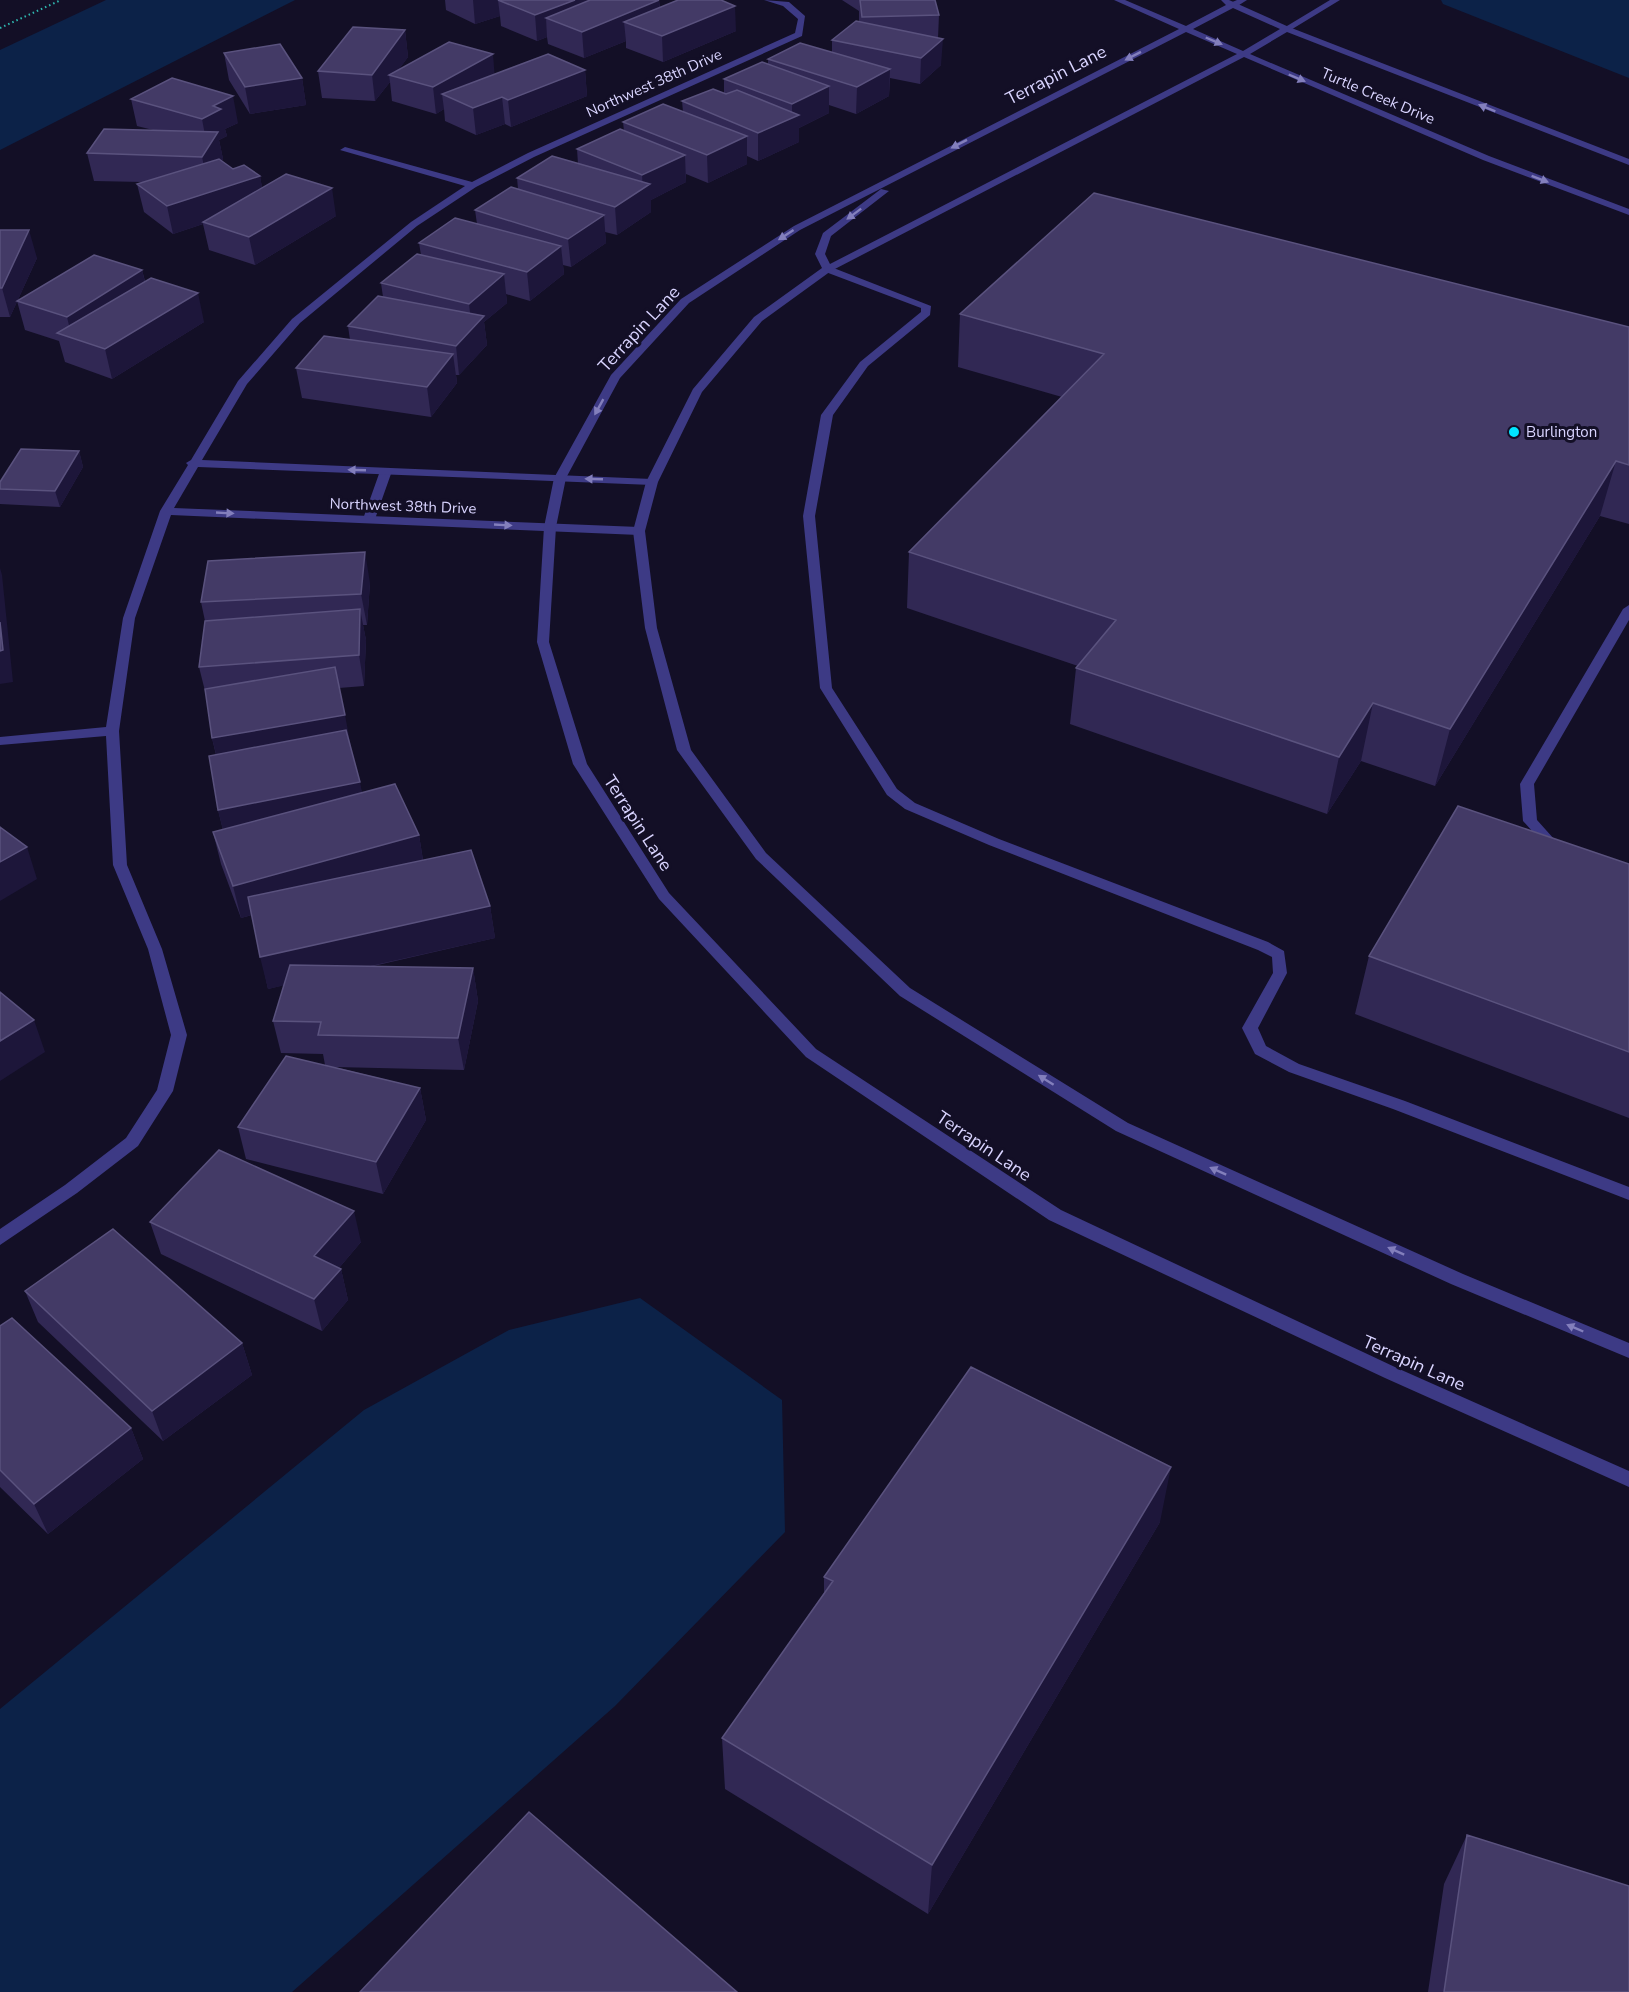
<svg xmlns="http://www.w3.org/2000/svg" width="1629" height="1992" font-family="'Nunito Sans',sans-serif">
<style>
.water{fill:#0c2248}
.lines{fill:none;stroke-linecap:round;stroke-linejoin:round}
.path{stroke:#2fb8b0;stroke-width:2;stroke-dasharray:1.5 3;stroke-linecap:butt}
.service{fill:#3d3a85;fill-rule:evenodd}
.minor{fill:#3d3a85;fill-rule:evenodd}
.tertiary{fill:#3d3a85;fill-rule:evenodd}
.wall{fill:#312854}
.shaded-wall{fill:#1d163a}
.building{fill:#433a66;stroke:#5a527e;stroke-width:1.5}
.oneway{fill:#837fbc}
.poi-dot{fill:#00e5ff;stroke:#130f26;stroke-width:2}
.labels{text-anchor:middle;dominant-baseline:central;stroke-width:6;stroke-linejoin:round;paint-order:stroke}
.far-street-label{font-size:15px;fill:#d9d4ff;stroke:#130f26}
.far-poi-label{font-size:15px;fill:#d9d4ff;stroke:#130f26;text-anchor:start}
.street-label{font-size:18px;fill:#d9d4ff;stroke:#130f26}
</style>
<rect width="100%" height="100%" fill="#130f26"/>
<path class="water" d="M106 0H295L0 150V50Z
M1441 0H1629V78L1443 4Z
M640 1298 782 1400 785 1532 615 1706 292 1992H0V1709L364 1410 509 1330Z"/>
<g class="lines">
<path class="path" d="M0 28 61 0"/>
<path class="service" d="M1237 0H1247L1236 7H1230V3Z
M1330 0H1340L1289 31 1282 29Z
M823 267H831L931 306 930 315 868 366 833 415 815 516 832 688 897 789 915 803 999 839 1268 942 1284 951 1287 973 1258 1028 1266 1046 1299 1064 1405 1101 1629 1187V1200L1393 1109 1289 1072 1255 1054 1242 1028 1273 973 1272 957 1258 950 989 845 905 809 887 795 820 688 803 516 821 415 860 362 921 312V308L823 271Z
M386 468 392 471 375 519 369 523 365 521 363 519 380 471Z
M1629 605V620L1534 784 1537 820 1563 849 1556 854 1551 852 1523 821 1520 784 1623 609Z"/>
<path class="minor" d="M764 0 789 2 805 16 802 36 534 157 476 187 417 226 300 323 247 384 202 460 652 479 658 482 652 485 198 467 174 508 639 527 645 531 639 535 171 515 135 618 119 731 127 865 162 949 187 1035 173 1091 138 1146 77 1193 0 1245V1229L65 1185 126 1138 157 1090 171 1035 148 949 113 865 106 736 0 745V737L106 727 123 618 160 511 188 465 186 463 191 460 238 381 292 319 411 222 465 186 340 150 345 147 472 182 528 153 795 33 798 19 783 6Z"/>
<path class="tertiary" d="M1114 0H1125L1186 26 1226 5 1221 0H1229L1289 27 1629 159V165L1287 32 1250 54 1489 156 1629 209V215L1483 160 1244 57 831 271 762 321 702 392 658 482 645 531 657 628 691 750 766 853 910 988 1128 1123 1463 1274 1629 1343V1358L1451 1284 1116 1131 900 996 756 859 677 750 645 628 633 531 646 482 693 389 754 317 822 268 815 254 823 233 881 189 889 191 831 236 825 254 830 264 1237 54 1186 32 800 230 689 303 620 378 566 478 556 527 549 642 587 764 669 893 816 1049 1061 1210 1397 1368 1629 1471V1487L1385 1378 1049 1220 806 1057 659 899 573 764 537 642 544 527 554 478 611 375 681 299 794 226 1179 29ZM1233 8 1280 29 1243 51 1193 29Z"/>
</g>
<path class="wall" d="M445 0H659L660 8 736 31 663 62 626 48V41L584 58 548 44 547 37 537 41 501 26 500 16 475 24 446 10Z
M842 0H935L939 15 938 38 941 65 920 84 890 78 889 96 856 114 829 105V113L799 128V142L758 161 747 156V164L708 183 686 174V182L651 200V212L617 235 605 232 606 243 571 267 563 265 564 274 530 301 506 294 507 303 484 322 487 345 459 375H456L457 383 431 417 302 398 296 368 350 340 348 326 383 297 381 283 421 255 419 243 477 224 475 210 518 189 517 178 578 164 577 149 624 131 623 122 683 112 682 101 724 94V79L768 64V59L832 52V40L859 22V11Z
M405 30 408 57 399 69 495 74 585 70 587 96 511 127 505 124 476 135 445 121 444 109 436 114 392 101 390 82 375 101 322 98 318 71Z
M224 53 302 78 306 105 250 114 229 80Z
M131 99 238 123 225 129 227 136 219 140 223 159 222 161 233 169 260 176 262 188 336 216 255 265 209 250 203 224 173 234 144 212 137 184 143 182 94 181 87 153 153 130 137 126Z
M0 230 37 258 10 317H0Z
M142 270 145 281 204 322 112 379 65 362 59 341 25 330 17 301Z
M960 314 1629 327V524L1600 516 1435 786 1361 761 1327 814 1070 724 1076 668 1078 666 907 608 909 552 1062 397 958 367Z
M79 451 83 467 60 507 0 504V482Z
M370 583 367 625H363L366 640 364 686 339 688 350 747 362 793 419 835 423 860 490 906 495 938 369 967 473 968 478 1001 464 1070 335 1067 420 1088 426 1120 383 1194 246 1159 238 1127 325 1065 323 1054 281 1053 273 1021 284 985 268 989 252 915 241 918 221 864 213 832 223 830 218 810 216 755 212 738 207 699 199 667 205 621 201 602Z
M1629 864V1118L1355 1014 1369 956Z
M150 1222 361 1242 339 1268 341 1269 348 1300 322 1331 161 1254Z
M25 1291 242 1343 252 1375 163 1441 38 1322Z
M0 1326 131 1428 143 1459 48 1534 0 1487Z
M1160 1522 928 1914 725 1789 722 1738 824 1593V1577Z
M1467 1835 1629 1992H1428L1444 1884Z"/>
<path class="shaded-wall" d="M473 0H547H498L500 16 475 24Z
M575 0H597L546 18 547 37 537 41 535 15Z
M659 0 661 26 624 22 626 41 584 58 582 32Z
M735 6 736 31 663 62 662 36Z
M405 30 408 57 394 76 389 75 390 82 375 101 372 75Z
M943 39 941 65 920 84 921 58Z
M493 54 495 80 442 94 444 109 436 114 433 87Z
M890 69 889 96 856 114 857 87Z
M585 70 587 96 511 127 508 100Z
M302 78 306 105 250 114 245 87Z
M829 86V113L799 128V142L758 161V133L792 118V104Z
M233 96 238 123 225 129 227 136 219 140 223 159 208 184 202 157 207 146 202 119 213 106Z
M502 97 505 124 476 135 473 108Z
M747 136V164L708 183 707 155Z
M685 155 686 182 651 200V212L617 235 615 207 643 189 642 175Z
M260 176 265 204 203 222V224L173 234 167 206Z
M332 188 336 216 255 265 249 237Z
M604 215 606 243 571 267 568 239Z
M29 230 37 258 10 317 2 288Z
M561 246 564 274 530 301 527 272Z
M142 270 149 299 72 338 67 317Z
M504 274 507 303 484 322 487 345 459 375 456 346 472 329 469 304Z
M198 293 204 322 112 379 105 349Z
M453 354 457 383 431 417 427 387Z
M79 451 83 467 60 507 55 491Z
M1616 461 1600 516 1435 786 1450 729Z
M365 552 370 583 367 625 361 594Z
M0 568 2 575 13 682 0 684Z
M360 609 366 640 364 686 359 655Z
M1373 703 1361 761 1327 814 1339 757Z
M345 715 351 747 220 770 212 738Z
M360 782 366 814 226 842 218 810Z
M419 835 424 867 241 918 233 886Z
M27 847 37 879 0 901V862Z
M490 906 495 938 268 989 260 957Z
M473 968 478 1001 464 1070 458 1038Z
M34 1020 45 1052 0 1081V1041Z
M420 1088 426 1120 383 1194 376 1162Z
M354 1211 361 1242 322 1288 314 1256Z
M341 1269 348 1300 322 1331 314 1299Z
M242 1343 252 1375 163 1441 152 1411Z
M131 1428 143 1459 48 1534 34 1504Z
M1171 1467 1160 1522 928 1914 932 1865Z"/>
<path class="building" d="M498 0H575L535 15Z
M590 0H659L582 32 546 18Z
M678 0H721L735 6 662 36 624 22Z
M860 0H935L939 15 862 17Z
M856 21 943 39 921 58 832 40Z
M353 27 405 30 372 75 318 71Z
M449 42 493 54 433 87 389 75Z
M800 43 890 69 857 87 768 59Z
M280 44 302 78 245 87 224 53Z
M548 54 585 70 508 100 502 97 473 108 442 94Z
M762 62 829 86 792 104 724 79Z
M172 78 233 96 213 106 221 109 202 119 131 99Z
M713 89 726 94 737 90 799 115 758 133 682 101Z
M663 104 747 136 707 155 623 122Z
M104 129 218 132 202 157 87 153Z
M620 129 685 155 642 175 577 149Z
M552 156 650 184 615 207 517 178Z
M219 159 233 169 244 165 260 176 167 206 137 184Z
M286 174 332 188 249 237 203 222Z
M511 187 604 215 568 239 475 210Z
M1094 193 1629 327V465L1616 461 1450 729 1373 703 1339 757 1076 668 1116 620 909 552 1104 354 960 314Z
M455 218 561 246 527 272 419 243Z
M0 230H29L2 288H0Z
M417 254 504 274 469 304 381 283Z
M94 255 142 270 67 317 17 301Z
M151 278 198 293 105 349 57 333Z
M378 296 484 316 456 346 348 326Z
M324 336 453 354 427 387 296 368Z
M21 449 79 451 55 491 0 489V482Z
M365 552 361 594 201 602 208 561Z
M360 609 359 655 199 667 205 621Z
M0 622 3 650 0 651Z
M335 667 345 715 212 738 205 689Z
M346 730 360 782 218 810 209 756Z
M395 784 419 835 233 886 213 832Z
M1458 806 1629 864V1052L1369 956Z
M0 827 27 847 0 862Z
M471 850 490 906 260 957 248 897Z
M290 965 473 968 458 1038 318 1035 321 1022 273 1021Z
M0 992 34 1020 0 1041Z
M286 1056 420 1088 376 1162 238 1127Z
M219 1150 354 1211 314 1256 341 1269 314 1299 150 1222Z
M113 1229 242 1343 152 1411 25 1291Z
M12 1318 131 1428 34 1504 0 1470V1326Z
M971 1367 1171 1467 932 1865 722 1738 833 1581 824 1577Z
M529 1812 737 1992H360Z
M1467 1835 1629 1886V1992H1444Z"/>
<defs><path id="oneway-solid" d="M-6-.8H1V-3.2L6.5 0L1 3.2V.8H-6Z" transform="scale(1.5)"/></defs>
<g class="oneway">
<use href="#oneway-solid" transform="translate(1214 41) rotate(23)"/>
<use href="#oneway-solid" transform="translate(1133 56) rotate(153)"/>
<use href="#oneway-solid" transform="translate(1297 78) rotate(23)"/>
<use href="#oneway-solid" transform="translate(1487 108) rotate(-158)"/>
<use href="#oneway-solid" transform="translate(959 144) rotate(153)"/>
<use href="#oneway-solid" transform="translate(1540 179) rotate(21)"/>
<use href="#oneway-solid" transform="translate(854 214) rotate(143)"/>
<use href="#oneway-solid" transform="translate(786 235) rotate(147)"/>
<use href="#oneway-solid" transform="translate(599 407) rotate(119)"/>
<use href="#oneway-solid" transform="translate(357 470) rotate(-178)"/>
<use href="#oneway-solid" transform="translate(594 479) rotate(-178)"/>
<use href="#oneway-solid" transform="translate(225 513) rotate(3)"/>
<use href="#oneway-solid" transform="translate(503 525) rotate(3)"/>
<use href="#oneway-solid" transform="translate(1046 1080) rotate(-148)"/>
<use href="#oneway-solid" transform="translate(1218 1171) rotate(-156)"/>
<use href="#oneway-solid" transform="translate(1396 1251) rotate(-156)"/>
<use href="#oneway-solid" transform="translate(1575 1328) rotate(-157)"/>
</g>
<circle class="poi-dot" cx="1514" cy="432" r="6"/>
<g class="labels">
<g class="far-street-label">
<text transform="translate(654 83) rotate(-24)">Northwest 38th Drive</text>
<text transform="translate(1378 96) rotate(23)">Turtle Creek Drive</text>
<text transform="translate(403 506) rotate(2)">Northwest 38th Drive</text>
</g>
<g class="far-poi-label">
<text x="1526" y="432">Burlington</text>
</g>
<g class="street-label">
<text transform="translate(1056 75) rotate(-27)">Terrapin Lane</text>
<text transform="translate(639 329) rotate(-47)">Terrapin Lane</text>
<text transform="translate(638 823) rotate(57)">Terrapin Lane</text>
<text transform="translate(984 1146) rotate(34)">Terrapin Lane</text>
<text transform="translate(1414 1363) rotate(24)">Terrapin Lane</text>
</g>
</g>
</svg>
